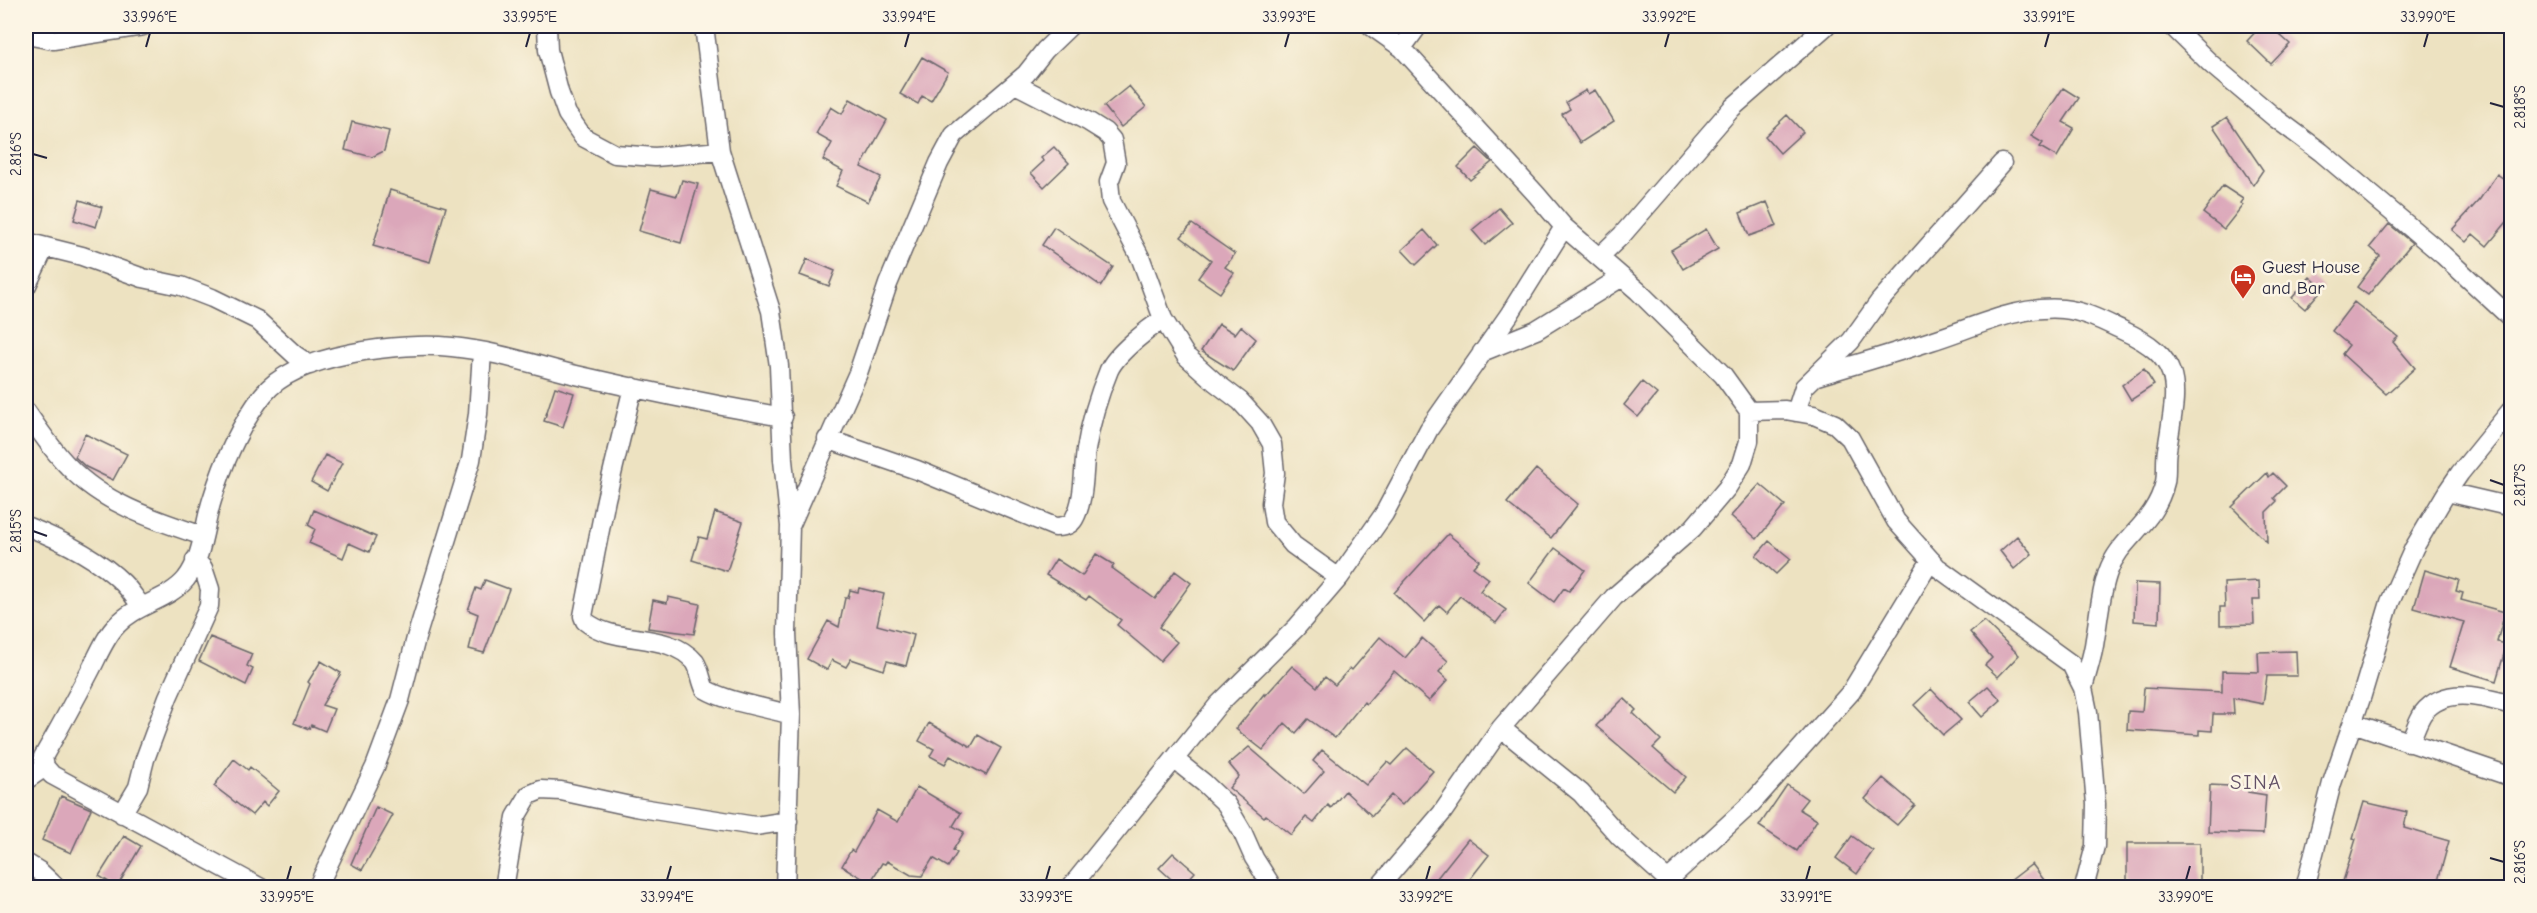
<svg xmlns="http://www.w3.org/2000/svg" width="2537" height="913" font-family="'Comic Neue',sans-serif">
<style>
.building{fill:#dba7ba}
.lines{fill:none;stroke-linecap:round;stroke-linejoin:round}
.street-casing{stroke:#69656a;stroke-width:21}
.street{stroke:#fff;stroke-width:18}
.ticks{fill:none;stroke:#22223b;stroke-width:2}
.labels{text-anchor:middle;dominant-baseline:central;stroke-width:5;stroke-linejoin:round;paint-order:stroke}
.poi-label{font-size:18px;fill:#22223b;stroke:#fcf5e5;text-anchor:start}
.quarter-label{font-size:21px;letter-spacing:1.5px;fill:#635167;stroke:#fcf5e5}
.neatline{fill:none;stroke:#22223b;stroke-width:2}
.ticks-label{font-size:15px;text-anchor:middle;fill:#22223b}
</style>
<rect width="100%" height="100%" fill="#fcf5e5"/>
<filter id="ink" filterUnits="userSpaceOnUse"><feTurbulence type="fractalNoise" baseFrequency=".0167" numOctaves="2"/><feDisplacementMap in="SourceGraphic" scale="12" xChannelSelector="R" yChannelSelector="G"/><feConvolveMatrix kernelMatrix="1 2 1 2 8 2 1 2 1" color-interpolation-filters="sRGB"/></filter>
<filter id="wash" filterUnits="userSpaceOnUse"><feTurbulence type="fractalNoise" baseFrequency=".008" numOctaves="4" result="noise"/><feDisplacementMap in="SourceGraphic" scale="24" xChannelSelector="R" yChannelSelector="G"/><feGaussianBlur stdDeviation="1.35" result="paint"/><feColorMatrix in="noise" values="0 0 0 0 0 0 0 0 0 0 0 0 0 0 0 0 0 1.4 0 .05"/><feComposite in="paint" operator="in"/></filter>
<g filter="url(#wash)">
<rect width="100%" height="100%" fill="#ede2c1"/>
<g id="blocks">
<path class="building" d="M2261 26H2270L2290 44 2271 64 2247 41Z
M922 57 948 72 931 101 922 96 918 104 900 94Z
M1129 86 1146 107 1121 127 1104 106Z
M2063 88 2079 98 2063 122 2074 128 2057 157 2040 147 2043 143 2031 136Z
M1586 90 1588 94 1595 90 1614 121 1580 143 1562 114 1570 109 1566 102Z
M850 99 887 120 861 167 881 177 868 202 836 186 843 171 823 160 832 143 816 134 831 107 842 114Z
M1787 115 1803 132 1780 153 1765 136Z
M2227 117 2263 170 2253 185 2213 126Z
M352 122 389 131 384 151 372 157 345 150Z
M1054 147 1069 163 1044 187 1031 173 1044 161 1041 158Z
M1477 148 1492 162 1470 180 1458 167Z
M2497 174 2511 184V217L2487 246 2473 234 2466 242 2452 230 2480 199Z
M682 180 698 184 681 243 639 231 651 189 677 196Z
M2223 186 2243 199 2240 203 2243 205 2224 229 2203 213Z
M390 190 446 207 430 262 373 246Z
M80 200 102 207 96 227 74 220Z
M1767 202 1777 226 1749 236 1740 213Z
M1499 208 1512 223 1485 245 1472 230Z
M1192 224 1235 254 1225 267 1234 273 1220 293 1198 278 1211 260 1181 237Z
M2389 224 2412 243 2368 295 2357 287 2380 256 2370 247Z
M1054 227 1113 267 1101 286 1042 245Z
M1706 229 1718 249 1683 269 1671 250Z
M1424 230 1437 245 1416 265 1402 250Z
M807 259 835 271 829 286 800 275Z
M2310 277 2323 288 2305 309 2292 298Z
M2354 302 2398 337 2393 342 2415 368 2386 394 2342 354 2349 345 2332 331Z
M1219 324 1235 334 1241 326 1256 339 1233 371 1201 351Z
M2144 369 2154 385 2131 400 2122 385Z
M1642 382 1657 394 1638 417 1624 405Z
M555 387 574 393 563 427 544 421Z
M85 434 127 454 113 480 86 467 75 457Z
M325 455 342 463 327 491 311 482Z
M1536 469 1578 504 1551 538 1507 503Z
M2267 473 2269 477 2273 473 2286 486 2274 498 2277 501 2266 512 2267 542 2232 507Z
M1760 484 1785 505 1757 539 1731 516Z
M314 510 376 537 369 552 349 543 343 558 309 543 315 529 308 525Z
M715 512 743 522 727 571 692 560 699 537 707 539Z
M1448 534 1479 560 1473 567 1489 579 1480 591 1506 610 1496 623 1460 596 1447 612 1439 605 1424 622 1394 593Z
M2017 536 2032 554 2014 569 2000 551Z
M1769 541 1791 559 1776 574 1756 556Z
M1555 548 1585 570 1569 591 1564 588 1554 602 1529 583Z
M1096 554 1114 565 1112 568 1155 599 1175 571 1191 583 1159 627 1177 642 1160 661 1117 625 1121 620 1089 596 1086 600 1046 575 1056 559 1082 576Z
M2425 570 2459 580 2456 591 2463 593 2461 600 2505 612 2497 642 2507 644 2496 681 2450 667 2464 622 2414 608Z
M485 580 509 589 484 653 469 649 478 614 468 610 476 588 481 590Z
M2259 581 2260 600H2253L2254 624 2220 625V607H2225L2224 583Z
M2135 583 2160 584 2159 623 2134 621Z
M859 588 884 594 877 625 914 635 906 666 887 661 884 670 851 659 846 667 832 660 827 670 807 659 828 621 839 627 845 598H848L850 590 858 592Z
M668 597 700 604 694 634 648 628 653 600 667 603Z
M1984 621 2019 655 1998 677 1985 665 1992 658 1970 632Z
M210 637 252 654 247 666 253 669 246 685 199 661Z
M1380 637 1405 658 1422 638 1448 661 1439 672 1448 680 1429 701 1394 671 1366 704 1364 702 1335 738 1308 719 1296 733 1285 723 1263 750 1236 729 1264 694 1265 696 1292 666 1317 687 1325 677 1335 685 1350 668 1352 670Z
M2296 651 2297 676H2267L2263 704 2233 698 2234 714H2213L2212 731 2199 730V735L2127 730 2128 711 2142 712 2144 688 2222 692V671L2259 672 2258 652Z
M321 661 341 673 322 705 334 709 325 731 311 725 309 729 294 723 310 684 308 682Z
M1988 686 2001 700 1982 717 1969 702Z
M1931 689 1961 720 1943 735 1914 705Z
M1624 698 1636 710 1633 713 1661 740 1653 748 1686 777 1673 792 1596 726Z
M929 723 971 747 978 735 1001 748 986 775 950 756 945 764 930 756 934 749 919 741Z
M1249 747 1304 794 1324 771 1313 761 1322 750 1366 785 1387 762 1391 765 1407 748 1433 771 1402 805 1391 795 1372 816 1345 791 1331 808 1328 805 1314 823 1306 817 1291 835 1266 815 1264 817 1229 788 1239 776 1229 764Z
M234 759 248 770 250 767 279 791 267 806 263 802 252 815 214 786Z
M1883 778 1915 805 1897 825 1865 799Z
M1787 785 1807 799 1799 809 1817 820 1797 851 1759 826Z
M2210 785 2248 787V792L2266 795 2263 834 2208 832Z
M917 787 961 813 953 826 964 832 953 850 957 853 948 867 933 858 922 876 911 875 887 861 885 864 882 863 870 883 842 866 851 850 854 852 877 810 898 822Z
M61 796 91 809 71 853 42 840Z
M2364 802 2407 812 2404 828 2449 841 2436 888H2341L2356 839 2353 838Z
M376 807 393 815 362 870 351 864Z
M124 836 141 846 117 887 99 876Z
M1852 836 1873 851 1857 874 1836 858Z
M1468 839 1489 855 1463 888H1429Z
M2127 843H2200V883L2127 882Z
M1173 853 1195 872 1181 888 1159 868Z
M2032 864 2050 888H2001Z"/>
</g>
</g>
<g filter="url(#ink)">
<use href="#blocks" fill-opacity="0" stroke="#69656a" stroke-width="1.5"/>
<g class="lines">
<g class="street-casing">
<path id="street" d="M547 26 548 50 559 92 567 114 583 137 615 154 655 157 720 151
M704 26 720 151 771 311 779 366 783 460 790 526 787 633 791 715 785 888
M1371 26 1402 48 1536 194 1564 227 1638 291 1723 375 1749 411V441L1742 464 1727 488 1693 528 1614 597 1501 728 1442 813 1378 888
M2172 26 2211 64 2274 117 2321 152 2443 255 2512 319
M26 35 53 40 143 26
M1402 48 1418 26
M1015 84 1089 122 1105 132 1112 140 1116 163 1109 182 1111 201 1141 259 1163 319 1186 356 1215 382 1240 401 1260 423 1272 444 1275 473 1271 503 1274 522 1293 545 1339 578
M26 242 82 256 143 278 181 286 212 298 257 320 295 355 310 365
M1599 257 1622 235 1732 108 1826 26
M26 287 45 247
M1482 352 1536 330 1622 277
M1814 377C1853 365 1892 354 1931 341 1973 328 2017 305 2063 309 2084 311 2103 321 2122 330 2188 360 2176 389 2167 450 2165 460 2167 471 2165 482 2155 525 2120 537 2108 572 2100 594 2099 617 2095 639 2093 656 2087 672 2083 688
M633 387 606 499 583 616 585 621C615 646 668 630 695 662 700 669 701 681 705 689 727 702 765 707 791 715
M26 411C39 430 52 450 68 466 104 504 155 520 203 536
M1749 411 1785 410 1814 415 1835 424 1850 438 1896 521 1937 567 2071 664 2083 688 2088 712 2096 804 2095 846 2084 888
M1796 412 1804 387 1851 341 1879 302 2002 163
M827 439 917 470 1055 527C1063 527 1070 526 1074 519 1085 500 1083 471 1086 450 1090 424 1099 394 1109 370 1117 353 1148 329 1163 319
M2447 492 2512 507
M791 524 858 373 888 284 939 163 954 135 1026 74 1045 50 1070 26
M26 526C59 539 97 557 123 583 130 590 135 598 141 606
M2353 723 2512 777
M1501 728 1581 793 1620 837 1677 888
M2409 743C2414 734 2417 722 2423 713 2445 685 2483 697 2512 705
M1174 759 1204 783 1226 804 1242 831 1254 858 1273 888
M26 780 45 767
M122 814 138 787 145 759 168 697 209 606 210 589 203 568 195 560
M26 863 39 871 57 888
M1668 880 1752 803 1851 692 1931 560
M261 888 52 775 45 767 43 757C59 729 75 700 90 671 98 656 105 637 117 625 136 604 169 600 186 579 203 557 204 525 212 500 223 464 240 425 263 395 295 353 403 342 452 347 495 351 535 365 576 375 645 391 714 405 783 417
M317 888 375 767 400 700 416 638 471 460 478 414 482 352
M504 888 516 817 529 795 541 790 561 791 635 807 755 826 788 821
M1070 888 1218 705 1296 628 1339 578 1384 514 1429 429 1509 315 1564 227
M2305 888 2332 783 2362 695 2390 602 2414 548 2447 492 2460 473 2512 409"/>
</g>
<use href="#street" class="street"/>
</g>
</g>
<path class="ticks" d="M146 47 150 33M526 47 530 33M905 47 909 33M1285 47 1289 33M1665 47 1669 33M2045 47 2049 33M2424 47 2428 33M2490 103 2504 107M33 154 47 158M2490 480 2504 485M33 531 47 536M2490 858 2504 862M287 880 291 866M667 880 671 866M1046 880 1050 866M1426 880 1430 866M1806 880 1810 866M2186 880 2190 866"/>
<defs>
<g id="hotel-pin" transform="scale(1.35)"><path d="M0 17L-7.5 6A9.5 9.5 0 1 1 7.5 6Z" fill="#c8321e" stroke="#fcf5e5"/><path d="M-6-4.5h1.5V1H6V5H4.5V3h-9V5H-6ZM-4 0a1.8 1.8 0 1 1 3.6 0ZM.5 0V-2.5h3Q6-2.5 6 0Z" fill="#fff"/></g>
</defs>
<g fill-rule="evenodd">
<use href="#hotel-pin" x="2243" y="277"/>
</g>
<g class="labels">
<g class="poi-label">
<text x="2262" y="267">Guest House<tspan x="2262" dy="21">and Bar</tspan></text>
</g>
<g class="quarter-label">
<text x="2256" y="782">SINA</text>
</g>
</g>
<rect width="2537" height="913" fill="none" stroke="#fcf5e5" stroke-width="66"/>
<rect x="33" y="33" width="2471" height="847" class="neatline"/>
<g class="ticks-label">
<text x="150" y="22">33.996°E</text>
<text x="530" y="22">33.995°E</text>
<text x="909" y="22">33.994°E</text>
<text x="1289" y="22">33.993°E</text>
<text x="1669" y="22">33.992°E</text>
<text x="2049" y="22">33.991°E</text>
<text x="2428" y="22">33.990°E</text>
<text transform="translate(2520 107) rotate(-90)" y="5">2.818°S</text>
<text transform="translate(16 154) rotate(-90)" y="5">2.816°S</text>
<text transform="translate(2520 485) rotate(-90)" y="5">2.817°S</text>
<text transform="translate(16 531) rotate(-90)" y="5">2.815°S</text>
<text transform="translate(2520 862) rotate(-90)" y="5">2.816°S</text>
<text x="287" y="902">33.995°E</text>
<text x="667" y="902">33.994°E</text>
<text x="1046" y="902">33.993°E</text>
<text x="1426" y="902">33.992°E</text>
<text x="1806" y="902">33.991°E</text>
<text x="2186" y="902">33.990°E</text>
</g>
</svg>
